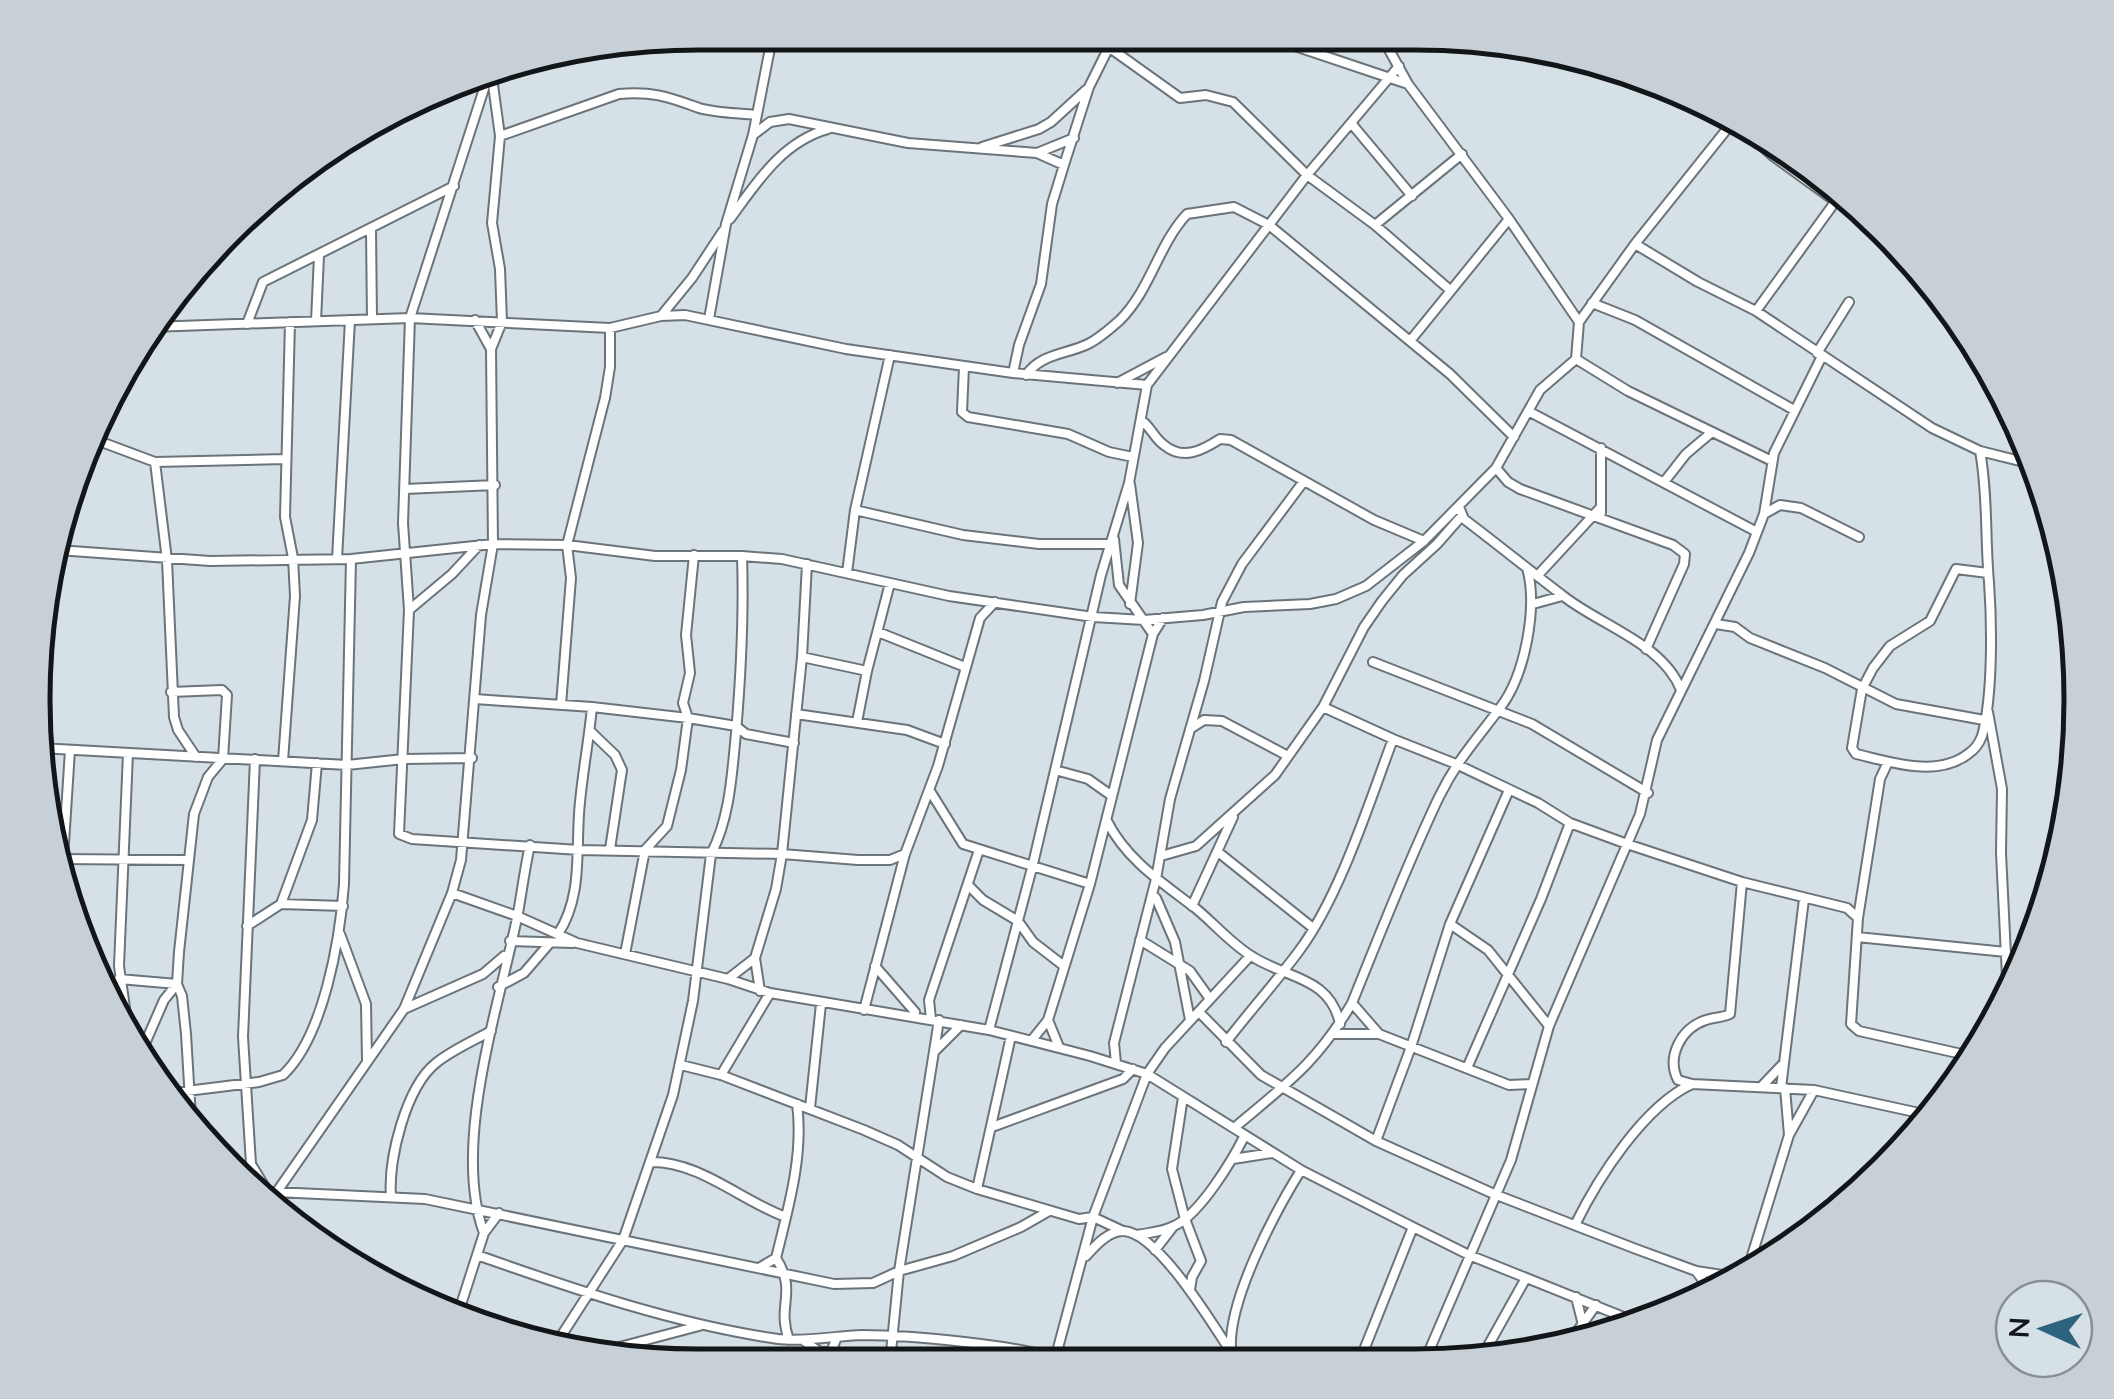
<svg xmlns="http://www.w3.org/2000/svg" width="2114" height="1399" font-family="Mulish,sans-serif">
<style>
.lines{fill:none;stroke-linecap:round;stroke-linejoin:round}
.street-casing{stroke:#6b747a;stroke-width:12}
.street{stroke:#fff;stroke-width:8}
.rim{fill:none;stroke:#121618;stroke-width:5}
</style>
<rect width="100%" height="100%" fill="#d6e0e7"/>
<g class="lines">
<g class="street-casing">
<path id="street" d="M1268 37 1405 83
M1382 37 1408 84 1509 219 1579 322
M1110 48 1180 98 1206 95 1233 102 1307 175 1375 225 1450 290
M491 67 410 318 403 523 409 610 399 834 412 839 579 850 782 854 858 860H890L905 854
M1726 112 1773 156 1835 201
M1351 123 1412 196
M753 135 770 122 789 119 908 143 1037 153 1064 165
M500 136 619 94C653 91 668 97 699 108 716 113 738 113 756 115
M982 147 1039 129 1051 122 1086 90
M1037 153 1074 138
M730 219C757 182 782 142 828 129
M1375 225 1462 154
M371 230 372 319
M1635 244 1735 119
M1592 303 1635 320 1794 410
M1756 311 1843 191
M661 316 692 278 723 231
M709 319 726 224 753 135 773 33
M475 320 491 349
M316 321 319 256
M247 324 263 282 454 186
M151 327 410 318 610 328 661 316 685 315 846 349 1013 373 1147 385
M1410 341 1509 219
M1817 353 1849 302
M1576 359 1628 391 1772 461
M964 367 962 412 968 417 1068 434 1109 452 1133 457
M1013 373 1019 345 1041 284 1052 204 1064 165 1089 87 1115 35
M1026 375C1042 353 1065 355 1088 344 1100 338 1110 329 1120 320 1151 289 1158 245 1187 214L1234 207 1269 225 1450 374 1514 437
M1117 383 1166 357
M1528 411 1757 532
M1141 420C1151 427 1154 438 1164 445 1183 461 1203 450 1220 439L1231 440 1374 520 1424 541
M88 437 155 462 285 459
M1601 448V513
M1980 451C1988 494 1985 539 1989 582 1992 624 1993 696 1982 736 1979 744 1974 750 1968 754 1937 778 1891 762 1856 754L1852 748 1862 689 1873 668 1890 646 1930 621 1956 569 1988 573
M155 462 167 560 174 717 178 730 196 757
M1496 468 1508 482 1520 489 1673 545 1685 554 1684 564 1646 649
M1664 482 1686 454 1712 432
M1130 484 1138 543 1130 604
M405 489 495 485
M1459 507 1464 519C1497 544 1529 570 1562 595 1599 625 1663 643 1681 690
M855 510 963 535 1039 544H1110
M1764 514 1780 505 1801 508 1859 537
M1114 539 1119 585 1153 634
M58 550 210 561 351 559 493 544 567 545 655 556H742L782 559 949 596 1093 617 1144 620 1203 615 1244 607 1310 604 1336 599 1366 586 1424 541 1496 468 1540 390 1576 359 1579 322 1635 244 1698 282 1756 311 1932 428 1980 451 2036 465
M337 559 350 320
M847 573 855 510 890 355
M1539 574 1600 508
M1533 604 1562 596
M409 610 452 574 479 545
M1716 624 1735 627 1750 638 1825 668 1896 704 1984 720
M878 632 965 667
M802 657 867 671
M1373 662 1532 724 1648 793
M171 692 222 690 227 695 223 759 208 777 194 814 179 952 177 984 182 996 186 1034 191 1117
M475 699 592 707 688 718 736 726 746 734 794 743
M561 705 571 578 567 545 605 398 610 367V328
M1323 707 1393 739
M1988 712 2002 789 2001 853 2008 997
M796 714 907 730 945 744
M857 722 867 671 890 583
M1190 729 1204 720 1222 721 1288 756
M590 731 615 755 622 770 610 849
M40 748 347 765 404 759 472 758
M128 753 119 966 130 1042
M255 759 243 1037 251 1164 268 1192
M283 761 295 596 293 558 285 517 290 322
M1888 762 1880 779 1858 918 1851 1024 1859 1031 1975 1057
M1055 770 1088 779 1112 796
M930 791 963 844 1090 884
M1107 821C1126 859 1161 882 1194 907 1214 923 1231 944 1253 957 1288 979 1330 977 1340 1024
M1218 852 1313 928
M1161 856 1196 846 1275 775 1323 707 1364 627 1382 601 1403 575 1437 544 1459 519
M56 859 188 860
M62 874 70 750
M1742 882 1730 1014C1722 1018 1714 1017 1706 1020 1681 1028 1666 1057 1678 1080L1692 1084 1814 1090 1933 1116
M968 885 983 900 1018 921 1033 942 1064 966
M452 893 517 916 577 943 728 979 770 993 989 1030 1090 1056 1147 1074 1301 1170 1413 1227 1469 1255 1641 1324
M1156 898 1175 942 1190 1020
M281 904 312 820 317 763
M1192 906 1233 817
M1450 924 1488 950 1549 1026
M247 926 281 904 343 906
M340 934 366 1004 367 1060
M558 934C584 895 575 846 580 802 583 770 589 739 592 707
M1857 937 2006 952
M1140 940 1190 971 1210 999
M510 941 572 943
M625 954 645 850 667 826 681 770 688 718 683 703 690 673 686 635 694 555
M875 966 915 1012
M119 979 177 984
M728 979 755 958
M498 987 524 973 549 944
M760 991 755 958 776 889 782 854 802 657 807 564
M1352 1003 1379 1034
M404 1009 483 974 504 956
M864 1010 905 854 938 766 980 618 995 602
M1199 1012 1261 1075 1376 1141 1494 1194 1636 1249 1696 1271 1742 1278
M931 1019 929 1000 979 850
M1048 1020 1059 1047
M989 1030 1032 868 1101 575 1129 483 1147 385 1307 175 1399 66
M1334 1034H1379L1509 1085 1530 1084
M1032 1040 1048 1020 1090 884 1153 634 1163 618
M1226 1042C1250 1011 1276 982 1299 951 1340 896 1369 803 1393 739L1456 764 1538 803 1570 823 1627 844 1742 882 1847 908 1858 918
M935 1051 961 1025
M140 1055 164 1000 177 984
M1116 1063 1114 1043 1156 879 1170 799 1204 681 1222 602 1242 564 1304 481
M681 1065 721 1075 864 1130 898 1145 947 1177 977 1189 1079 1219 1093 1217 1123 1231
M1467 1068 1541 899 1570 823
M721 1075 770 993
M1761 1087 1782 1065
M1781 1088 1804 899
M1785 1088 1789 1135
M171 1093 259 1082 283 1075C324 1036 340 939 344 884L351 559
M1183 1097 1172 1169 1185 1219 1201 1261 1192 1277 1190 1290
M810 1108 821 1004
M992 1127 1123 1079 1133 1069
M1234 1128C1286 1084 1316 1064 1352 1003 1380 934 1407 864 1439 797 1457 760 1476 740 1500 708 1525 676 1538 607 1527 568
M1376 1141 1411 1047 1450 924 1509 790
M1233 1159 1272 1153
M650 1162C700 1161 741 1201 786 1217
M243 1181 251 1164
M977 1189 1011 1036
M252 1191 425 1199 834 1284 873 1283 899 1271 953 1256 1021 1227 1049 1211
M391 1196C388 1159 406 1087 436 1063 452 1050 473 1041 491 1031
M267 1206 404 1009 452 893 461 860 481 615 493 544 491 349 502 322 500 269 492 223 500 136 491 70
M1575 1225C1598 1178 1644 1106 1692 1084
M484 1233C451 1144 500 1004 518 913 522 891 525 867 530 845
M1136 1235C1150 1233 1164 1231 1176 1225 1201 1212 1232 1161 1245 1135
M1155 1250 1172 1228
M477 1255C576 1290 675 1324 778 1339 806 1342 834 1336 862 1335 901 1335 1034 1345 1065 1363
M1086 1256C1095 1246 1109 1230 1124 1231 1161 1234 1218 1334 1239 1364
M776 1258C798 1293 776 1304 789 1340
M759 1268 776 1258C788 1209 804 1155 797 1104
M1696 1271 1714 1295
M1746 1275 1789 1135 1814 1090
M1576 1297 1583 1325
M458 1314 484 1233 499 1213
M804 1341 820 1352H831
M556 1344 623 1240 673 1095 693 1001 711 854C730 818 732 773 736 733 741 674 744 615 742 556
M1566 1347 1596 1305
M1231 1349C1228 1300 1275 1212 1301 1170
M576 1350H608L699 1326
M827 1362 837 1337
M890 1362 899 1271 939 1020
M1479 1362 1526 1278
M1054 1363 1093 1217 1147 1074 1165 1048 1250 956
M1358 1365 1413 1227
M1423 1365 1511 1160 1549 1026 1640 814 1657 740 1749 553 1764 514 1774 453 1822 356"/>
</g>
<use href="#street" class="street"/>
</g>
<path d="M0 0H2114V1399H0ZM699 50H1415A649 649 0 0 1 2064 699V700A649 649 0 0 1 1415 1349H699A649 649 0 0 1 50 700V699A649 649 0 0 1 699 50Z" fill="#c6d0d6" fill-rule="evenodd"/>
<path class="rim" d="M699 50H1415A649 649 0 0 1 2064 699V700A649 649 0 0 1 1415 1349H699A649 649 0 0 1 50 700V699A649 649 0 0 1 699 50Z"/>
<g transform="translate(2044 1329) rotate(273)"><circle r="48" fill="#d6e0e7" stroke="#888f94" stroke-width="2.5"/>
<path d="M0-8L18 38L0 25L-18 38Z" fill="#2d637f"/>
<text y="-15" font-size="28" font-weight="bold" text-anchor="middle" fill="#121618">N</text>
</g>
</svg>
